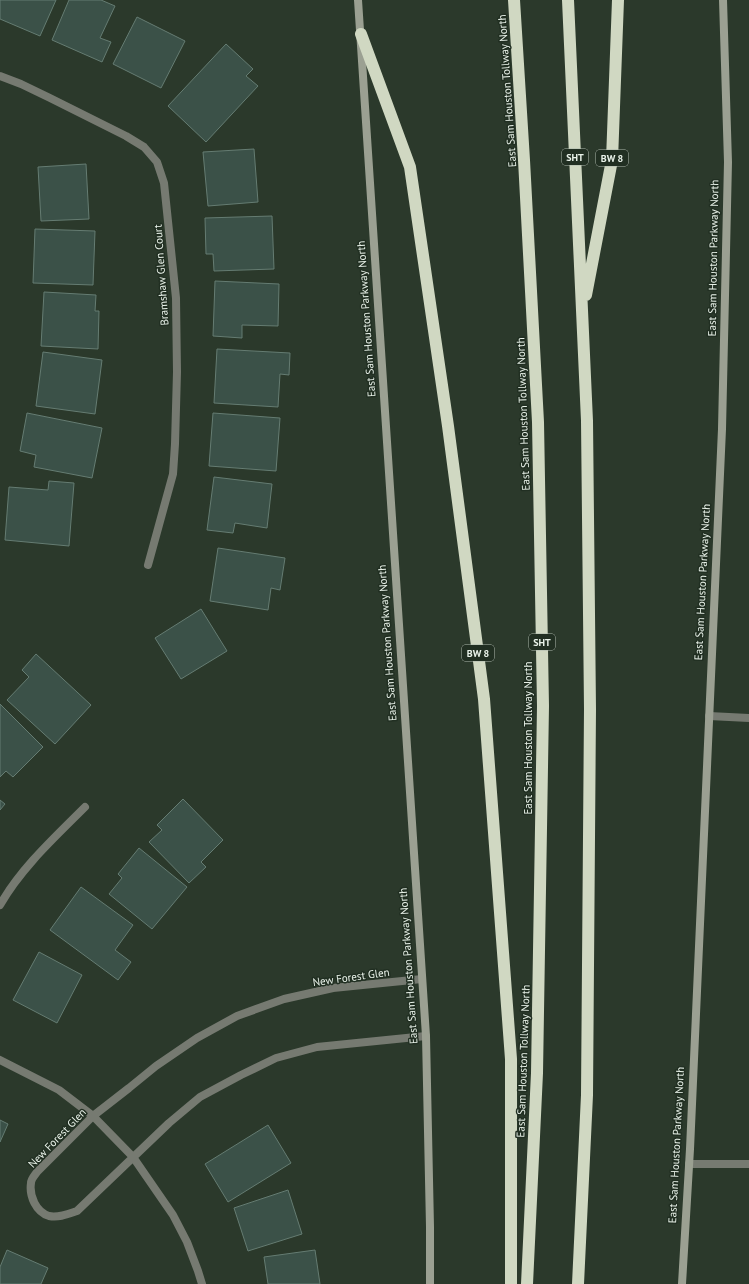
<svg xmlns="http://www.w3.org/2000/svg" width="749" height="1284" font-family="'PT Sans',sans-serif">
<style>
.building{fill:#3b5148;stroke:#657c72}
.lines{fill:none;stroke-linecap:round;stroke-linejoin:round}
.lane{stroke:#767a71;stroke-width:8}
.street{stroke:#767a71;stroke-width:8}
.secondary{stroke:#9ba092;stroke-width:8}
.highway{stroke:#d0d8c2;stroke-width:12}
.labels{text-anchor:middle;dominant-baseline:central;stroke-width:3;stroke-linejoin:round;paint-order:stroke}
.shield{fill:#212f22;stroke:#adb8ad;stroke-width:1}
.shield-label{font-size:10px;font-weight:bold;fill:#e9f2e9}
.street-label{font-size:11px;fill:#e9f2e9;stroke:#212f22}
</style>
<rect width="100%" height="100%" fill="#2b392b"/>
<path class="building" d="M0 0H56L40 36 0 19Z
M69 0H101L115 6 100 38 111 42 102 62 52 40Z
M137 17 185 41 161 88 113 64Z
M226 44 253 69 246 76 258 86 206 142 168 106Z
M254 149 258 202 208 206 203 152Z
M86 164 89 219 41 221 38 167Z
M272 216 274 269 214 271 213 254H206L205 218Z
M35 229 95 231 93 285 33 283Z
M215 281 279 284 278 326 242 325V338L213 336Z
M44 292 96 295 95 311H99L98 349 41 346Z
M217 349 290 353 289 375 280 374 278 407 214 403Z
M43 352 102 360 95 414 36 406Z
M27 413 102 428 92 478 34 467 36 455 20 451Z
M213 413 280 418 276 471 209 466Z
M214 477 272 484 267 528 235 523 233 533 207 530Z
M49 481 74 483 69 546 5 540 9 487 48 490Z
M218 548 285 558 280 590 271 588 268 610 210 601Z
M201 609 227 651 181 679 155 638Z
M36 654 91 705 55 744 7 700 29 677 22 670Z
M0 704 43 747 13 777 6 771 0 777Z
M183 799 223 840 201 862 206 867 189 883 149 842 162 830 157 825Z
M0 800 5 804 0 810Z
M139 848 187 887 152 929 109 894 122 878 118 874Z
M81 887 133 925 115 950 131 962 118 980 50 930Z
M39 952 82 975 57 1023 13 1000Z
M0 1120 8 1124 0 1142Z
M268 1125 291 1163 228 1202 205 1164Z
M288 1190 302 1234 248 1251 234 1208Z
M7 1250 48 1268 41 1284H0V1267Z
M315 1250 320 1284H268L264 1257Z"/>
<g class="lines">
<path class="lane" d="M689 1164H749"/>
<path class="street" d="M0 76 21 84 50 98 126 136 144 147 157 162 164 183 176 298 177 372 175 444 173 474 148 565
M709 716 749 718
M0 905C21 868 55 837 85 807
M422 979 333 988 284 999 237 1016 197 1038 156 1066 129 1088 93 1116 37 1172C35 1175 31 1179 31 1183 29 1196 36 1212 49 1216 59 1218 68 1214 77 1211L169 1123 200 1097 241 1075 276 1058 317 1047 426 1036
M0 1060 59 1090 93 1116 133 1157 173 1215 187 1242 198 1271 202 1284"/>
<path class="secondary" d="M358 0 426 1036 430 1227V1284
M682 1284 690 1149 722 429 728 162 723 0"/>
<path class="highway" d="M514 0 524 160 538 422 543 706 537 1073 527 1284
M568 0 587 421 590 709 587 1095 578 1284
M361 34 410 167 448 426 484 699 511 1059V1284
M586 295 612 160 618 0"/>
</g>
<g class="labels">
<g class="shield">
<rect x="562" y="149" width="26" height="16" rx="3"/>
<rect x="596" y="150" width="32" height="16" rx="3"/>
<rect x="529" y="634" width="26" height="16" rx="3"/>
<rect x="462" y="645" width="32" height="16" rx="3"/>
</g>
<g class="shield-label">
<text x="575" y="157">SHT</text>
<text x="612" y="158">BW 8</text>
<text x="542" y="642">SHT</text>
<text x="478" y="653">BW 8</text>
</g>
<g class="street-label">
<text transform="translate(507 91) rotate(-94)">East Sam Houston Tollway North</text>
<text transform="translate(713 258) rotate(-89)">East Sam Houston Parkway North</text>
<text transform="translate(161 275) rotate(-94)">Bramshaw Glen Court</text>
<text transform="translate(366 319) rotate(-94)">East Sam Houston Parkway North</text>
<text transform="translate(523 414) rotate(-92)">East Sam Houston Tollway North</text>
<text transform="translate(702 582) rotate(-87)">East Sam Houston Parkway North</text>
<text transform="translate(387 643) rotate(-94)">East Sam Houston Parkway North</text>
<text transform="translate(528 738) rotate(-90)">East Sam Houston Tollway North</text>
<text transform="translate(408 966) rotate(-94)">East Sam Houston Parkway North</text>
<text transform="translate(351 977) rotate(-8)">New Forest Glen</text>
<text transform="translate(523 1061) rotate(-88)">East Sam Houston Tollway North</text>
<text transform="translate(57 1138) rotate(-46)">New Forest Glen</text>
<text transform="translate(676 1145) rotate(-87)">East Sam Houston Parkway North</text>
</g>
</g>
</svg>
